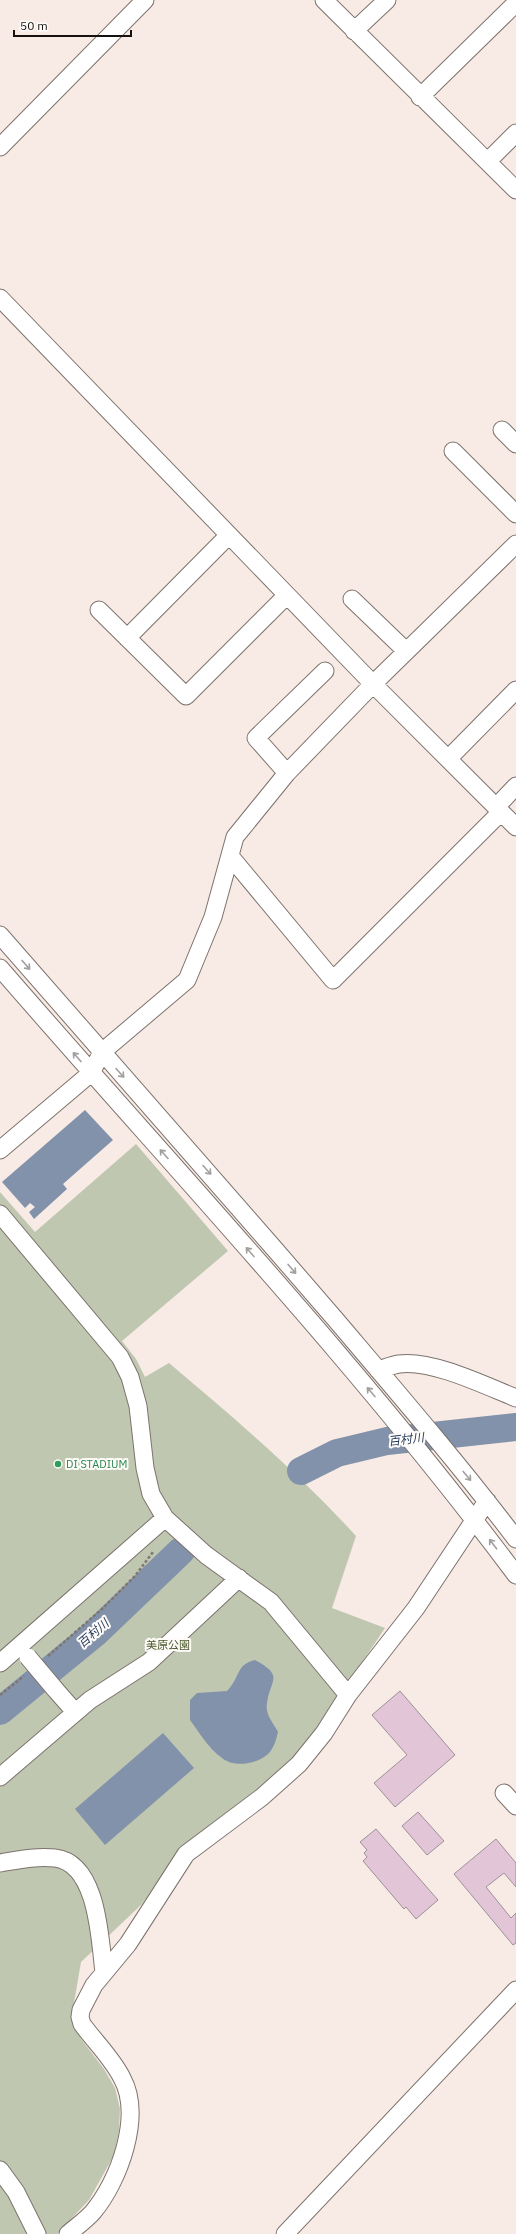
<svg xmlns="http://www.w3.org/2000/svg" width="516" height="2234" font-family="'IBM Plex Sans','Noto Sans JP',sans-serif">
<style>
.green{fill:#bfc7b1}
.water{fill:#8292aa}
.lines{fill:none;stroke-linecap:round;stroke-linejoin:round}
.river{stroke:#8292aa;stroke-width:28}
.building{fill:#e2c6d8;stroke:#9c9097}
.minor-casing{stroke:#7d726c;stroke-width:19}
.path{stroke:#7f7672;stroke-width:2.5;stroke-dasharray:3 2;stroke-linecap:butt}
.minor{stroke:#fff;stroke-width:17}
.minor-bridge-casing{stroke:#7d726c;stroke-width:19;stroke-linecap:butt}
.minor-bridge{stroke:#fff;stroke-width:17}
.oneway{stroke:#a1a09f}
.leisure-dot{fill:#2e9e5b;stroke:#fefbf9;stroke-width:1.5}
.labels{text-anchor:middle;dominant-baseline:central;stroke-width:4;stroke-linejoin:round;paint-order:stroke}
.leisure-label{font-size:11px;fill:#27864d;stroke:#fefbf9;text-anchor:start}
.park-label{font-size:11px;fill:#4a582a;stroke:#fefbf9}
.water-label{font-size:12px;font-style:italic;fill:#1e375a;stroke:#fefbf9}
</style>
<rect width="100%" height="100%" fill="#f8ebe5"/>
<path class="green" d="M136 1144 228 1251 122 1341 136 1359 145 1377 169 1363C233 1417 299 1473 356 1536L332 1608 385 1628 323 1721 295 1759 173 1860 142 1904 81 1962 73 2009 74 2022 81 2039 104 2069 115 2088 120 2109 119 2131 114 2155 89 2200 57 2234H0V1192L35 1232Z"/>
<path class="water" d="M85 1110 113 1140 63 1184 67 1189 34 1219 29 1212 35 1207 30 1203 25 1208 2 1182Z
M255 1660C285 1676 270 1680 267 1703 265 1715 273 1722 278 1732 276 1740 274 1748 268 1754 257 1764 234 1768 222 1758 209 1749 199 1732 190 1720V1700L197 1693 227 1691C241 1677 235 1665 255 1660Z
M163 1733 194 1768 105 1845 75 1809Z"/>
<g class="lines">
<path class="river" d="M301 1471 337 1453 387 1441 516 1427
M0 1711 94 1634 181 1551"/>
</g>
<path class="building" d="M400 1691 455 1755 395 1807 374 1783 407 1755 372 1715Z
M418 1812 444 1841 427 1855 402 1826Z
M376 1829 438 1900 416 1919 406 1907 404 1909 363 1861 367 1857 364 1853 367 1850 360 1842Z
M496 1839 516 1863V1887L504 1873 486 1887 511 1918 516 1913V1943L513 1945 454 1874Z"/>
<g class="lines">
<g class="minor-casing">
<path id="minor" d="M324 0 516 190
M354 31 387 0
M420 97 516 3
M0 147 145 0
M488 161 516 133
M0 298 373 684 516 827
M502 430 516 444
M453 451 516 514
M352 599 406 651
M99 610 186 696 287 595
M127 638 229 535
M448 759 516 690
M287 773 256 738 325 671
M496 807 516 786
M230 856 333 980 501 812
M0 935C112 1064 225 1191 336 1320 397 1392 459 1464 516 1539
M0 968C174 1169 357 1362 516 1575
M0 1150 91 1073 102 1052 187 980 213 917 235 837 287 773 373 684 516 544
M0 1214 120 1357 130 1377 138 1406 145 1468 151 1494 165 1518 206 1555 271 1602 348 1695
M378 1370C385 1368 392 1365 399 1364 431 1359 486 1386 516 1398
M0 1663 165 1518
M54 1688 75 1712
M0 1777 90 1700 149 1662 239 1578
M504 1793 516 1806
M0 1863C18 1860 36 1856 55 1858 98 1863 100 1940 104 1973
M0 2170 16 2192 37 2234
M68 2234C76 2227 86 2220 93 2212 119 2181 143 2116 122 2078 112 2058 95 2042 82 2024L80 2017 81 2010 94 1985 128 1944 186 1854 262 1797 299 1764 324 1733 348 1695 416 1608 487 1501
M285 2234 516 1990"/>
</g>
<path class="path" d="M48 1656 102 1609 135 1576 153 1552
M0 1695 24 1676"/>
<use href="#minor" class="minor"/>
<g class="minor-bridge-casing">
<path id="minor-bridge" d="M28 1657 54 1688"/>
</g>
<use href="#minor-bridge" class="minor-bridge"/>
</g>
<defs><path id="oneway-shaft" d="M-6 0H5M1.5-3L5.5 0L1.5 3" fill="none" stroke-width="1.6" stroke-linecap="round" stroke-linejoin="round"/></defs>
<g class="oneway">
<use href="#oneway-shaft" transform="translate(26 965) rotate(49)"/>
<use href="#oneway-shaft" transform="translate(77 1057) rotate(-131)"/>
<use href="#oneway-shaft" transform="translate(120 1073) rotate(48)"/>
<use href="#oneway-shaft" transform="translate(164 1154) rotate(-132)"/>
<use href="#oneway-shaft" transform="translate(207 1170) rotate(48)"/>
<use href="#oneway-shaft" transform="translate(250 1252) rotate(-131)"/>
<use href="#oneway-shaft" transform="translate(292 1269) rotate(49)"/>
<use href="#oneway-shaft" transform="translate(371 1392) rotate(-131)"/>
<use href="#oneway-shaft" transform="translate(467 1476) rotate(50)"/>
<use href="#oneway-shaft" transform="translate(493 1544) rotate(-127)"/>
</g>
<circle class="leisure-dot" cx="58" cy="1464" r="4"/>
<g class="labels">
<g class="leisure-label">
<text x="66" y="1464">DI STADIUM</text>
</g>
<g class="park-label">
<text x="168" y="1645">美原公園</text>
</g>
<g class="water-label">
<text transform="translate(406 1439) rotate(-7)">百村川</text>
<text transform="translate(93 1633) rotate(-41)">百村川</text>
</g>
</g>
<path d="M14 30v6h117v-6" fill="none" stroke="#15110f" stroke-width="2"/>
<text x="20" y="30" font-size="12" fill="#15110f" stroke="#fefbf9" stroke-width="3" paint-order="stroke">50 m</text>
</svg>
